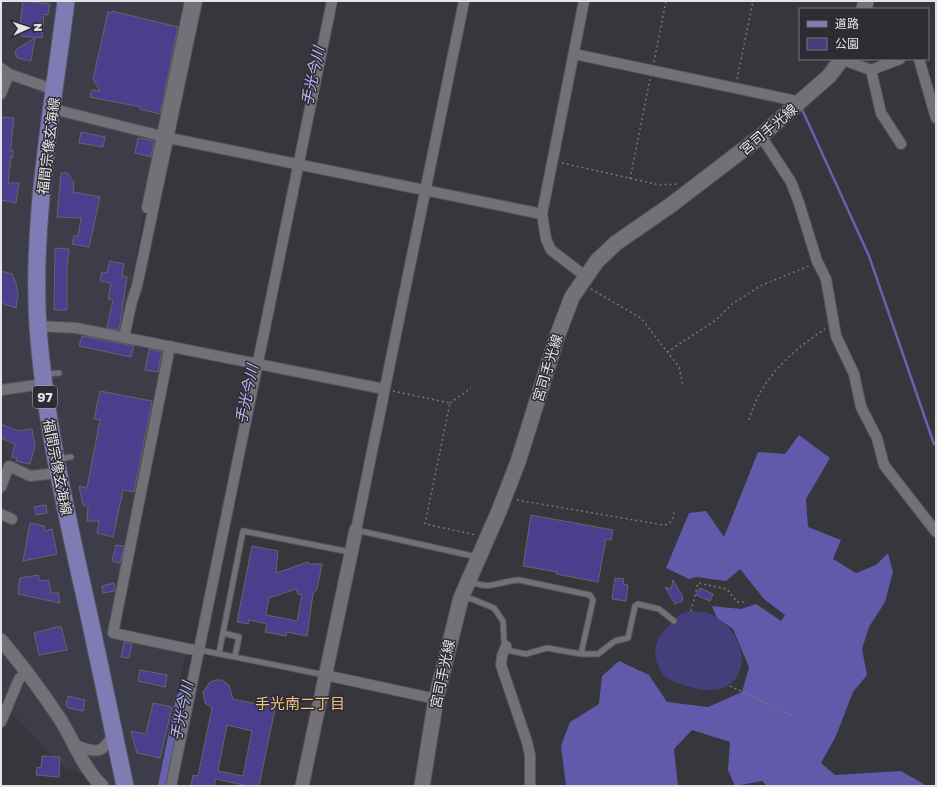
<svg xmlns="http://www.w3.org/2000/svg" width="937" height="787" font-family="'Golos Text','Noto Sans JP',sans-serif">
<style>
.built{fill:#3d3d49}
.green{fill:#443e7a}
.forest{fill:#615aaa}
.lines{fill:none;stroke-linecap:round;stroke-linejoin:round}
.stream{stroke:#6861b2;stroke-width:2.5}
.river{stroke:#6861b2;stroke-width:16}
.building{fill:#493f8d;stroke:#64656b;fill-rule:evenodd}
.service-casing{stroke:#55555a;stroke-width:7}
.minor-casing{stroke:#55555a;stroke-width:12}
.tertiary-casing{stroke:#55555a;stroke-width:15}
.secondary-casing{stroke:#55555a;stroke-width:17}
.primary-casing{stroke:#55555a;stroke-width:19}
.path{stroke:#75757a;stroke-width:1.5;stroke-dasharray:2 3;stroke-linecap:butt}
.service{stroke:#717177;stroke-width:5}
.minor{stroke:#717177;stroke-width:10}
.tertiary{stroke:#717177;stroke-width:13}
.secondary{stroke:#717177;stroke-width:15}
.primary{stroke:#7f7bb4;stroke-width:17}
.labels{text-anchor:middle;dominant-baseline:central;stroke-width:3;stroke-linejoin:round;paint-order:stroke}
.shield{fill:#2c2c32;stroke:#adadb1;stroke-width:1}
.shield-label{font-size:13px;font-weight:bold;fill:#e4e4e8}
.street-label{font-size:14px;fill:#e4e4e8;stroke:#2c2c32}
.water-label{font-size:15px;font-style:italic;fill:#bcbafc;stroke:#2c2c32}
.neighbourhood-label{font-size:15px;fill:#f3c481;stroke:#2c2c32}
</style>
<rect width="100%" height="100%" fill="#36363c"/>
<path class="built" d="M1 1H189L146 199 121 341 166 349 110 635 186 652 158 786H116L64 768 1 702V494L8 475 9 462 1 432Z"/>
<path class="green" d="M691 611C697 612 705 611 709 613 760 638 751 710 684 685 674 682 664 680 660 669 658 665 655 659 655 655 655 651 657 640 659 637 661 633 679 615 682 613 685 612 689 612 691 611Z"/>
<path class="forest" d="M799 435 830 458 806 499 808 527 841 540 833 559 856 573 876 565 888 553 893 572 885 602 869 627 862 649 867 675 853 692 836 736 821 763 835 775 901 771 927 786H767L762 781 735 786 728 770 730 742 692 730 674 749 678 786H566L561 746 570 722 599 704 602 676 619 661 649 675 667 702 708 707 742 692 749 667 733 629 717 618 712 606 741 609 756 604 781 621 785 615 764 599 740 569 726 581 696 577 689 579 666 568 689 513 706 511 724 537 758 452 785 454Z"/>
<g class="lines">
<path class="stream" d="M801 107 869 256 934 444"/>
<path class="river" d="M166 786 184 699"/>
</g>
<path class="building" d="M23 1 50 4 48 15 44 14 42 38 21 36 22 26H20Z
M112 11 178 27 160 114 140 109 141 107 90 97 92 90 100 91 93 79 108 12 112 13Z
M35 38 31 61 17 58 15 52 17 49Z
M1 117 14 118 11 145V151H13V158L11 157 8 183H19L16 203 1 200Z
M81 132 105 137 103 147 79 143Z
M138 138 154 141 151 157 135 153Z
M61 173H67L74 182 73 192 100 197 89 247 72 244 74 236H78L81 218 57 217Z
M55 248 69 249 67 266V310H54Z
M110 261 124 264 122 276 127 277 119 330 107 328 113 300 108 299 111 283 100 281 102 272 107 273Z
M1 271 12 274 16 283 18 295 16 308 1 303Z
M82 336 134 346 131 357 79 346Z
M149 349 162 352 158 372 145 370Z
M100 391 152 401 134 492 123 490 113 537 97 533 99 521H87L88 506 83 505 79 486 87 488 100 420 94 419Z
M1 424 18 431 32 429 35 446 30 464 16 461 17 458 12 457 15 444 1 438Z
M46 505 47 513 36 515 34 507Z
M531 515 613 530 611 540 606 539 598 582 556 574 557 572 523 566Z
M30 523 44 526 45 531 52 529 57 554 23 561Z
M116 545 124 546 120 563 112 561Z
M252 546 278 551 276 573 308 562 309 564H322L317 589 313 594 307 636 287 632 286 636 265 632 267 624 249 620 248 624 237 622ZM296 589 298 594 302 595 297 621 266 615 269 598Z
M38 575 40 581 49 580 51 594 58 592 60 603 18 594 20 578Z
M615 578 624 579 623 584 628 585 626 601 612 599Z
M673 580 683 597 682 601 675 604 665 587 671 589Z
M114 583 115 591 103 593 102 586Z
M700 588 713 594 710 601 696 595Z
M61 626 67 650 39 655 34 633Z
M124 642 132 644 129 658 121 657Z
M140 670 167 675 165 687 138 681Z
M216 680H222L229 685 233 699 257 704 258 700 263 701 264 696 277 699 259 786H248L216 779 214 786H191L193 775 198 776 212 708 205 703 203 692 210 682ZM227 725 252 731 243 776 218 771Z
M68 696 85 700 83 711 68 708 66 705Z
M153 703 172 707 160 758 137 753 131 731 146 734Z
M42 756 60 757 59 777 36 775 37 767 41 768Z"/>
<g class="lines">
<g class="service-casing">
<path id="service" d="M45 374 59 373
M58 459 71 457
M356 530 477 557
M470 581C490 591 499 581 519 580L590 595 593 600 581 654
M464 598 472 599 494 608 503 621 504 641 506 646 511 651 526 654 547 648 581 654H598L615 641 628 638 635 606 638 604 659 609 674 621
M223 633 239 637 235 656
M200 650 325 675
M219 653 243 531 350 552"/>
</g>
<g class="minor-casing">
<path id="minor" d="M584 1 542 214 546 239 551 250 585 276
M574 54 801 102
M841 59 871 70 900 59
M919 59 936 118
M1 68 9 74 55 90
M871 70 881 113 901 144
M1 94 9 74
M53 109 169 138 542 214
M761 136 791 182 799 203 817 261 826 279 836 336 854 374 861 407 877 438 884 465 936 532
M147 208 190 1
M38 326 76 328 384 389
M124 337 132 301 137 286 197 1
M170 346 113 633 189 649 200 650
M1 390 43 384
M1 487 9 466 30 476 58 473
M1 514 12 519
M356 530 464 1
M506 646 502 656 501 665 527 742 530 755V786
M325 675 436 699
M1 722 19 679 27 672
M75 745C98 753 101 755 114 733
M171 786 332 1"/>
</g>
<g class="tertiary-casing">
<path id="tertiary" d="M1 640C22 665 42 692 60 719 74 741 83 768 102 786
M302 786 356 530"/>
</g>
<g class="secondary-casing">
<path id="secondary" d="M864 9 866 1
M422 786 436 699 461 598 499 511 518 462 558 334 572 297 597 261 616 243 671 205 761 136 829 76 842 59"/>
</g>
<g class="primary-casing">
<path id="primary" d="M66 1C53 107 31 220 38 327 44 411 62 493 80 575 96 645 110 716 125 786"/>
</g>
<path class="path" d="M654 62 666 1
M737 79 753 1
M562 163 660 185 677 184
M630 179 650 79
M591 289 641 318 679 367 683 386
M667 352 716 320 732 304 762 285 809 266
M393 391 450 403 425 524 476 535
M450 403 471 388
M749 420C760 380 790 352 825 329
M517 500 663 525C673 524 673 518 675 509
M691 611 698 583 727 589 737 602H745
M730 686 791 715"/>
<use href="#service" class="service"/>
<use href="#minor" class="minor"/>
<use href="#tertiary" class="tertiary"/>
<use href="#secondary" class="secondary"/>
<use href="#primary" class="primary"/>
</g>
<g class="labels">
<rect class="shield" x="33" y="386" width="24" height="22" rx="3"/>
<g class="shield-label">
<text x="45" y="397">97</text>
</g>
<g class="street-label">
<text transform="translate(768 129) rotate(-40)">宮司手光線</text>
<text transform="translate(48 146) rotate(-83)">福間宗像玄海線</text>
<text transform="translate(547 368) rotate(-73)">宮司手光線</text>
<text transform="translate(58 467) rotate(79)">福間宗像玄海線</text>
<text transform="translate(442 674) rotate(-78)">宮司手光線</text>
</g>
<g class="water-label">
<text transform="translate(312 76) rotate(-78)">手光今川</text>
<text transform="translate(246 394) rotate(-78)">手光今川</text>
<text transform="translate(181 711) rotate(-78)">手光今川</text>
</g>
<g class="neighbourhood-label">
<text x="300" y="703">手光南二丁目</text>
</g>
</g>
<rect width="937" height="787" fill="none" stroke="#e4e4e8" stroke-width="4"/>
<rect x="799" y="8" width="130" height="52" fill="#2c2c32" stroke="#76767b"/>
<rect x="807" y="21" width="20" height="6" fill="#7f7bb4" stroke="#76767b"/>
<text x="835" y="28" font-size="12" fill="#e4e4e8">道路</text>
<rect x="807" y="38" width="20" height="12" fill="#443e7a" stroke="#76767b"/>
<text x="835" y="48" font-size="12" fill="#e4e4e8">公園</text>
<g transform="translate(28 28) rotate(87)" stroke="#2c2c32" stroke-width="3" paint-order="stroke">
<path d="M0-3L7 15L0 10L-7 15Z" fill="#e4e4e8"/>
<text y="-6" font-size="11" font-weight="bold" text-anchor="middle" fill="#e4e4e8">N</text>
</g>
</svg>
